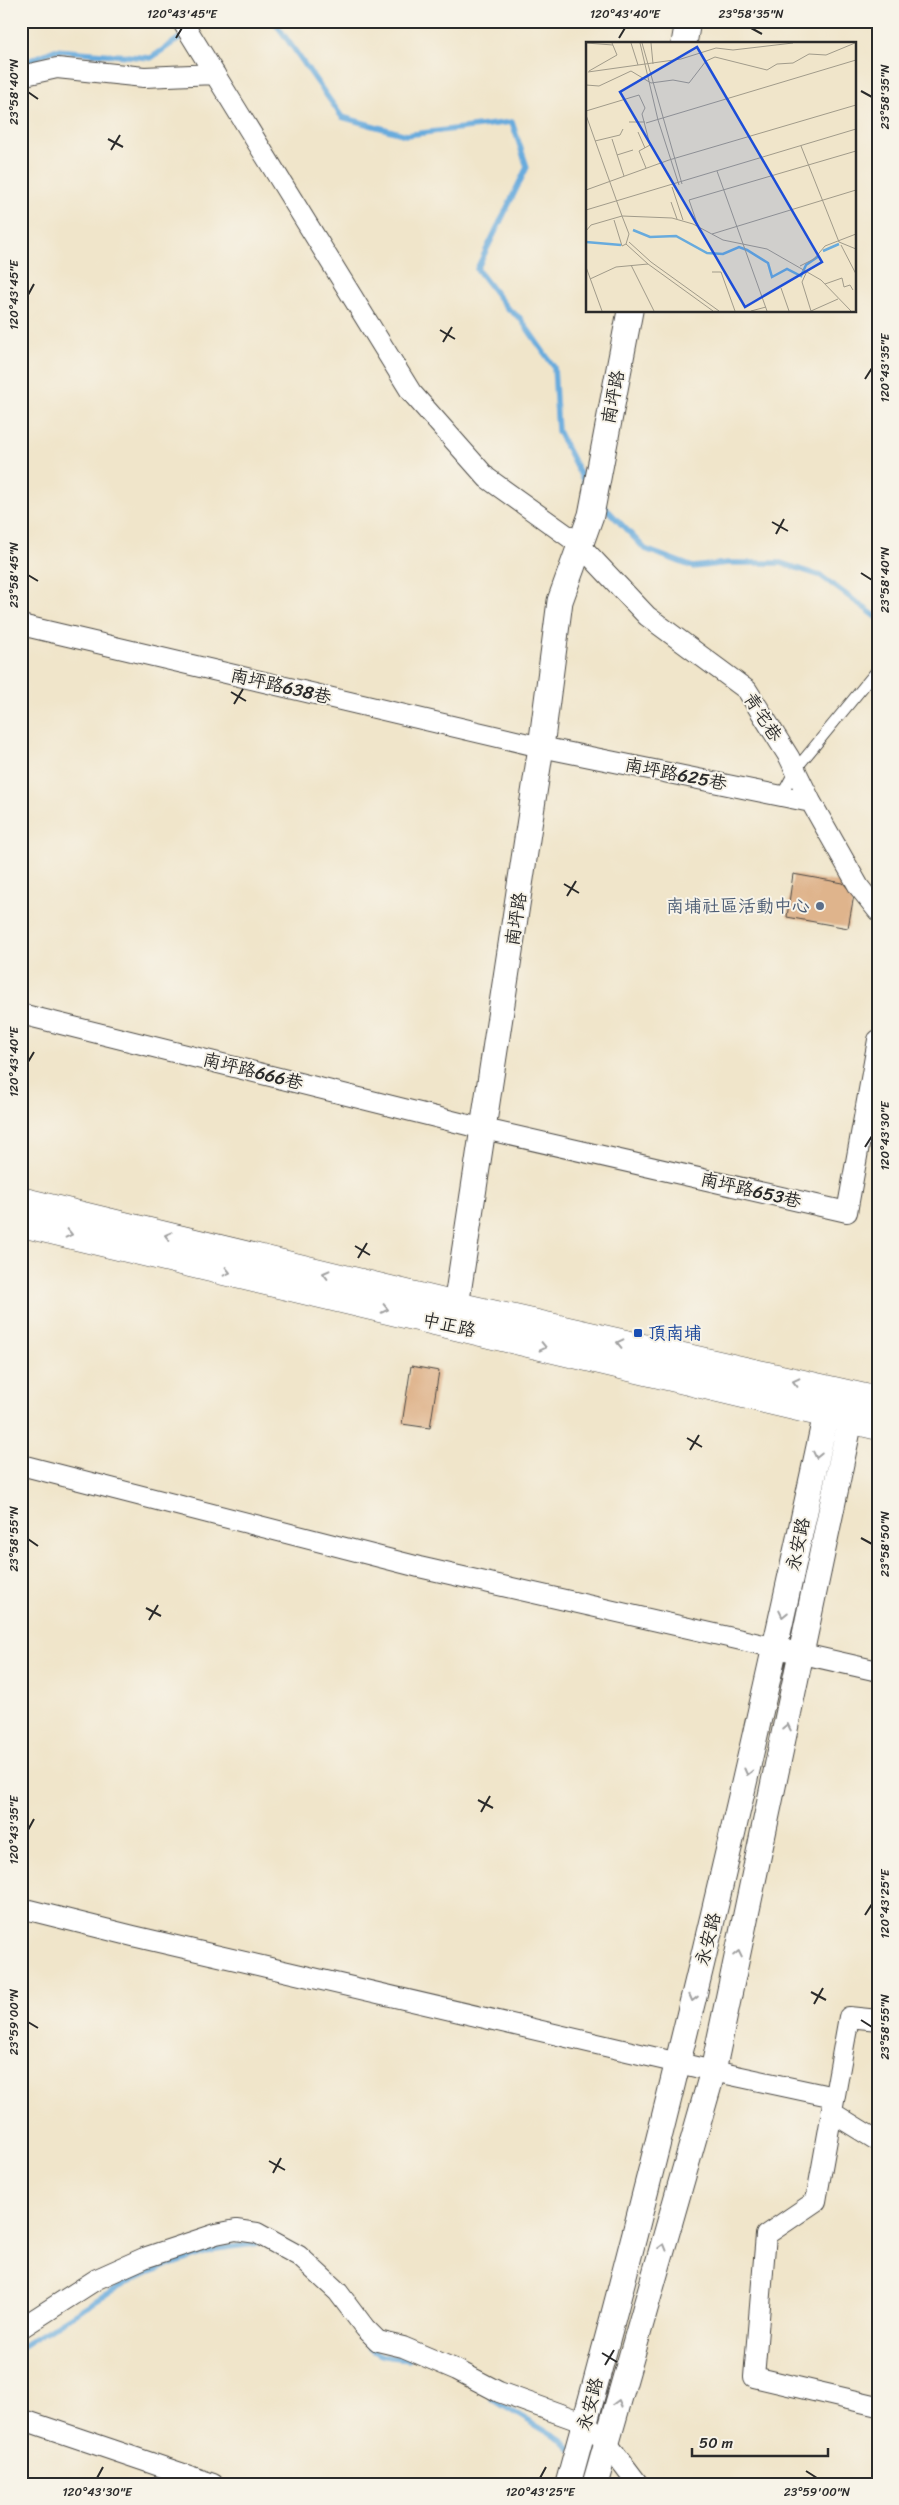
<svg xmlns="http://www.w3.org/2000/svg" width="899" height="2505" font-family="Sriracha,'LXGW WenKai TC',sans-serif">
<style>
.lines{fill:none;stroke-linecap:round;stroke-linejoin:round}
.stream{stroke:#68abdd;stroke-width:5.5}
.building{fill:#dfb48c}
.service-casing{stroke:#494743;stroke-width:12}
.minor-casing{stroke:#494743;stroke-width:22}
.tertiary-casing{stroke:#494743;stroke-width:27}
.primary-casing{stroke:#494743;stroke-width:29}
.service{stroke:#fff;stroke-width:10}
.minor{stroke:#fff;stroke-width:20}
.tertiary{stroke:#fff;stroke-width:25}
.primary{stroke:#fff;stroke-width:28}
.oneway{stroke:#a0a0a0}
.ticks{fill:none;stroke:#2b2b2b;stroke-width:2}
.service-dot{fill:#5c6f8a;stroke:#f7f3e8;stroke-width:2}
.transit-dot{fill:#1a4fb4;stroke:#f7f3e8;stroke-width:2}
.labels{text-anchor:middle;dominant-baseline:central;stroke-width:4;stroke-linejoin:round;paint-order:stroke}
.street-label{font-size:18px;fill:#2b2b2b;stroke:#f7f3e8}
.service-label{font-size:18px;fill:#4e5e75;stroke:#f7f3e8;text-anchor:end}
.transit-label{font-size:18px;fill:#164399;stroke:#f7f3e8;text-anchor:start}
.inset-river{fill:none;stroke:#68abdd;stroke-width:2.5}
.inset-road{fill:none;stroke:#a19b8a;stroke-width:1}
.view{fill:#1d4ed8;fill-opacity:0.15;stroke:#1d4ed8;stroke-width:2.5}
.inset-edge{fill:none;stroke:#2b2b2b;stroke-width:2.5}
.neatline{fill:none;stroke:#2b2b2b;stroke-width:2}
.ticks-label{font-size:12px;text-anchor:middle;fill:#2b2b2b}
</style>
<rect width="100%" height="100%" fill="#f7f3e8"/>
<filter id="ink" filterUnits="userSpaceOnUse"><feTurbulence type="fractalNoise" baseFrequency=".02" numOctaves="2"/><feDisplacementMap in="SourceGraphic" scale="10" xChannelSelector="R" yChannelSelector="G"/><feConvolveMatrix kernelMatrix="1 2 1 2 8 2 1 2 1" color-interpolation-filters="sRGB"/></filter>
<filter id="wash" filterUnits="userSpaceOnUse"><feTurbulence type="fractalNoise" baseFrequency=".0096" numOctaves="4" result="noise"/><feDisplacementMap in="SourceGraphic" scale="20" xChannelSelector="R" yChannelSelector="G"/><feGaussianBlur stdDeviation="1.12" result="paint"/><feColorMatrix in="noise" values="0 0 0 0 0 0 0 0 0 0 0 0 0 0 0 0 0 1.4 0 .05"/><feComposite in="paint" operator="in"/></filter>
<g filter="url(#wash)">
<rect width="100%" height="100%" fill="#f0e5ca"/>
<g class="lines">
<path class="stream" d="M274 21 342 117 406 135 512 122 527 167 477 269 507 308 520 318 554 367 558 431 588 489
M21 64 55 50 151 58 204 21
M601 503 645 549 693 567 728 563H781L821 576 878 618
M364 2339C374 2358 390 2357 409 2359
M21 2347 103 2296 141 2275 216 2249 261 2243
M492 2399 562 2441 570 2449"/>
</g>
<g id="blocks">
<path class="building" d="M793 874 843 883 854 895 848 928 787 917Z
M411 1366 439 1371 430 1428 402 1424Z"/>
</g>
</g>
<g filter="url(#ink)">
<use href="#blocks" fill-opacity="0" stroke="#494743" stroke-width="1"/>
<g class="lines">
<g class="service-casing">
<path id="service" d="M781 796 795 770 878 669"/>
</g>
<g class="minor-casing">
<path id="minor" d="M182 21 411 392 487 478 579 544 647 616 747 690 789 757 811 802 859 887 878 911
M21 76 57 68 144 77 215 74
M21 625 541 747 811 802
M21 1014 484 1129 847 1212 878 1040
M21 1465 419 1567 878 1671
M21 1908 133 1936 713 2071 834 2097
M878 2020 849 2017 816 2201 766 2235 754 2377 878 2406
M831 2112 878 2141
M21 2328 97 2279 144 2258 216 2234 236 2230 257 2233 299 2256 338 2292 365 2328 378 2341 403 2347 457 2370 499 2392 585 2423 607 2443 638 2484
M21 2419 213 2484"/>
</g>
<g class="tertiary-casing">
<path id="tertiary" d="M684 44 688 21
M453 1326 541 747 560 601 591 515 630 311
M568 2484C666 2131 749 1773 826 1414L828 1395
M595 2484 713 2071 850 1421 856 1400"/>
</g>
<g class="primary-casing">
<path id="primary" d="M21 1201 457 1306 878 1401
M21 1223 878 1426"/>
</g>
<use href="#service" class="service"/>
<use href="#minor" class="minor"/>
<use href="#tertiary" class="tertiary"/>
<use href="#primary" class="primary"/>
</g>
<defs><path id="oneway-chevron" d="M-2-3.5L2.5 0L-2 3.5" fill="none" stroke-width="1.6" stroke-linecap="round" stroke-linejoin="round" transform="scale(1.25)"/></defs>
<g class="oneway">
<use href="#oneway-chevron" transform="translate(69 1234) rotate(13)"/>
<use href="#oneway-chevron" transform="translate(168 1236) rotate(-166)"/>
<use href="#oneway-chevron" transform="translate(227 1272) rotate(13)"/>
<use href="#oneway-chevron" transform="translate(326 1274) rotate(-166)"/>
<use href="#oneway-chevron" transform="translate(385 1309) rotate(13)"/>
<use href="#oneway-chevron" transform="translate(620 1343) rotate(-167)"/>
<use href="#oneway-chevron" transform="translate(543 1347) rotate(13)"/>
<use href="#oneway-chevron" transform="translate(796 1382) rotate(-167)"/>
<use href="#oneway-chevron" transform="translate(817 1455) rotate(102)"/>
<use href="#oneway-chevron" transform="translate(783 1614) rotate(102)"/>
<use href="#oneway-chevron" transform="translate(787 1727) rotate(-78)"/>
<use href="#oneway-chevron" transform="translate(748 1772) rotate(104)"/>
<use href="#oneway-chevron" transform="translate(738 1954) rotate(-78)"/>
<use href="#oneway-chevron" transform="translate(693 1998) rotate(104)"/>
<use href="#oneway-chevron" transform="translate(663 2247) rotate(-74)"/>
<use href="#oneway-chevron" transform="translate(618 2403) rotate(-74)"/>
</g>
</g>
<path class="ticks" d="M751 28 762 34M176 38 182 28M619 38 625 28M861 91 872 97M28 92 38 99M108 139 123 147M111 150 120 135M28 295 34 284M440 330 455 339M443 342 452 327M865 379 872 368M772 522 788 531M776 534 784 519M861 573 872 580M28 575 38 581M231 692 246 701M234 704 243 689M564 884 579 893M567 896 576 881M28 1062 34 1052M865 1147 872 1136M355 1246 370 1255M358 1258 367 1243M687 1438 702 1447M690 1450 699 1435M861 1538 872 1544M28 1539 38 1546M146 1608 161 1616M149 1620 158 1605M478 1800 493 1808M481 1812 490 1796M28 1830 34 1819M865 1915 872 1904M811 1992 826 2000M814 2004 823 1988M861 2020 872 2027M28 2022 38 2028M269 2161 285 2170M273 2173 281 2158M602 2353 617 2362M605 2365 614 2350M806 2471 817 2478M97 2478 103 2467M540 2478 546 2467"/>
<circle class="service-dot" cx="820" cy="906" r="5"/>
<rect class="transit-dot" x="633" y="1328" width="10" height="10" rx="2.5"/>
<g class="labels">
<g class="street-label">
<text transform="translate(613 397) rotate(-79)">南坪路</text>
<text transform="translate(281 686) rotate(13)">南坪路638巷</text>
<text transform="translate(763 717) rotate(57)">青宅巷</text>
<text transform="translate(676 774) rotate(11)">南坪路625巷</text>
<text transform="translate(516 919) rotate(-81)">南坪路</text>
<text transform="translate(253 1071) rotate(14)">南坪路666巷</text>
<text transform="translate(751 1190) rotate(13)">南坪路653巷</text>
<text transform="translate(449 1325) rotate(13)">中正路</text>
<text transform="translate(798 1544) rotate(-78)">永安路</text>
<text transform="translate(708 1939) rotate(-76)">永安路</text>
<text transform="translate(590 2404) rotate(-75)">永安路</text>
</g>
<g class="service-label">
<text x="810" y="906">南埔社區活動中心</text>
</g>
<g class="transit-label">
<text x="648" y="1333">頂南埔</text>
</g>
</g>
<g transform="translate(586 42)">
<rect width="270" height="270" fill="#f0e5ca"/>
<path class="inset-river" d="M47 188 64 195 90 194 121 211 137 212 153 205 161 208 182 221 186 235 201 227 215 234 220 223 233 214M0 200 35 203M237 209 253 202"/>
<path class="inset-road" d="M0 1 27 3M45 1 52 23M54 1 72 78 93 143M56 1 96 142M65 1 67 22M3 29 31 13 26 1M2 30 95 17 130 6 147 8 207 1M0 43 13 44 45 29 65 41 87 38 103 41 120 19 129 15 181 28 191 22 207 21 223 12 240 13 269 1M0 69 53 53 59 66 56 72 64 103 53 109 60 126M0 73 36 174 86 176 107 182 137 198 181 207 235 238 265 269M43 80H59M60 81 270 18M52 90 59 106M26 97 38 134M9 99 34 93 37 87M215 104 253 200 270 207M31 113 47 108M131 129 181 269M86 145 97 178M0 148 83 118 270 63M85 160 91 177M0 168 270 87M112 184 103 158 270 109M0 189 5 183 36 174 43 192 40 202 36 204 28 178M126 192 270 148M43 200 65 220 133 269M40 202 62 222 127 269M255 203 270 232M45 223 68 269M214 224 228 217 239 204 270 192M0 225 16 269M221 229 216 240 225 269 252 257M126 230H135L149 269M4 237 30 225 62 222M239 242 256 236 258 245 264 243 267 248M195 246 203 269M165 269 180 265"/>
<path class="view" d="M111 5 236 220 159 265 34 50Z"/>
<rect width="270" height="270" class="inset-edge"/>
</g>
<rect width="899" height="2505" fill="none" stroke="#f7f3e8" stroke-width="55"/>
<path d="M692 2448v8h136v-8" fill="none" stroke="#2b2b2b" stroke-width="2.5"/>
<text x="699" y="2448" font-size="15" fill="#2b2b2b" stroke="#f7f3e8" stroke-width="4" paint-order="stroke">50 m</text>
<rect x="28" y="28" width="844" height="2450" class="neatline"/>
<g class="ticks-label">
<text x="182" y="18">120°43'45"E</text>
<text x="625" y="18">120°43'40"E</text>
<text x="751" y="18">23°58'35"N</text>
<text transform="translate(14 92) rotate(-90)" y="4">23°58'40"N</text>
<text transform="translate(885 97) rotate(-90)" y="4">23°58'35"N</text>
<text transform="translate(14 295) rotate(-90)" y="4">120°43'45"E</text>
<text transform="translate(885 368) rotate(-90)" y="4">120°43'35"E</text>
<text transform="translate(14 575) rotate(-90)" y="4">23°58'45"N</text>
<text transform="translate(885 580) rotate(-90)" y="4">23°58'40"N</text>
<text transform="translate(14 1062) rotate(-90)" y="4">120°43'40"E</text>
<text transform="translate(885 1136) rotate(-90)" y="4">120°43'30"E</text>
<text transform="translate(14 1539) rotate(-90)" y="4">23°58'55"N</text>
<text transform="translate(885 1544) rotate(-90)" y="4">23°58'50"N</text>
<text transform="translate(14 1830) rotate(-90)" y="4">120°43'35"E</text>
<text transform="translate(885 1904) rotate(-90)" y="4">120°43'25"E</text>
<text transform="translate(14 2022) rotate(-90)" y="4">23°59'00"N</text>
<text transform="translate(885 2027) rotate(-90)" y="4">23°58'55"N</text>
<text x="97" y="2496">120°43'30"E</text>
<text x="540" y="2496">120°43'25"E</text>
<text x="817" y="2496">23°59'00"N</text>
</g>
</svg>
